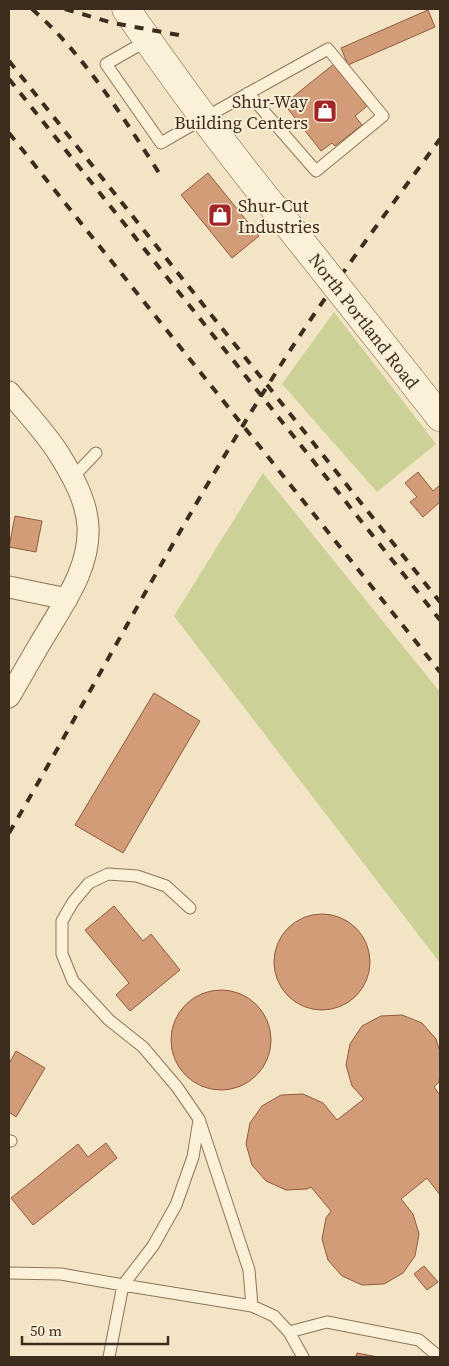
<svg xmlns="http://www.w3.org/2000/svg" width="449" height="1366" font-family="'Source Serif 4',serif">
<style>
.green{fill:#cbd197}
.building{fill:#d39c78;stroke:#905c3d}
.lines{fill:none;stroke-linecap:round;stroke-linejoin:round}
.lane-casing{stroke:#8f7559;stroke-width:13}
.street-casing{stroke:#8f7559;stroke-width:23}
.secondary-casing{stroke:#70553c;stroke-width:29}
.lane{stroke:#fbf1d9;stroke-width:11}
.street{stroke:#fbf1d9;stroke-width:21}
.secondary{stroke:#fbf1d9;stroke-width:28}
.rail{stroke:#3d2d1e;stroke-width:4;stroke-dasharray:9 9;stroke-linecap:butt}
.secondary-bridge-casing{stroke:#70553c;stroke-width:29;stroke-linecap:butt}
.secondary-bridge{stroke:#fbf1d9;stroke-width:28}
.labels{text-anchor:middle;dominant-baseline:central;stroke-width:4;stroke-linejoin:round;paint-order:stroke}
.poi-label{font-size:18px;fill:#3d2d1e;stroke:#f8eed5;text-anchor:end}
.street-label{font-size:18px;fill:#3d2d1e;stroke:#f8eed5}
</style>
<rect width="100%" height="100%" fill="#f2e4c5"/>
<path class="green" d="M334 312 436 444 377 492 282 384Z
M263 473 440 692V963L174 616Z"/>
<path class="building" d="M428 10 435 27 348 65 341 48Z
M334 64 367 106 355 116 362 125 335 146 332 143 321 151 284 104Z
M208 173 259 236 232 258 181 195Z
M418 472 433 491 440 485V502L423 517 410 502 417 497 405 483Z
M15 516 42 521 36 552 9 547Z
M154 693 200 721 123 853 75 825Z
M114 906 143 941 151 934 180 970 130 1011 116 995 129 983 85 930Z
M274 962a48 48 0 1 1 96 0a48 48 0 1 1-96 0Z
M171 1040a50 50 0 1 1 100 0a50 50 0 1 1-100 0Z
M402 1015 422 1023 436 1039 440 1052V1072L439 1082 434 1087 440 1095V1195L427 1178 401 1199 413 1214 419 1234 415 1256 403 1273 384 1284 362 1285 342 1276 328 1260 322 1239 326 1218 331 1211 311 1187 307 1189 286 1190 266 1181 252 1165 246 1144 250 1123 262 1106 281 1095 303 1094 323 1103 337 1120 364 1099 352 1086 346 1065 350 1044 362 1026 381 1016Z
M16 1051 45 1068 16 1117 9 1112V1064Z
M106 1143 117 1158 33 1225 11 1198 78 1144 88 1157Z
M424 1266 438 1282 427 1290 414 1274Z
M357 1353 378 1357H356Z"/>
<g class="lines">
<g class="lane-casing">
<path id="lane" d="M148 40 106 64 161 143C216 111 272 80 328 49L383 116 316 171 248 93
M73 477 96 453
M190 908 166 886 137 876 108 874 89 883 73 902 62 921V954L73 981 109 1020 143 1047 177 1087 199 1119 249 1270 252 1306
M9 1141H11
M9 1273 61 1274 123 1285 153 1246 176 1205 193 1157 199 1120
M289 1332 303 1357
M109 1357 123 1285 252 1306 274 1316 289 1332 327 1322 419 1340 439 1357"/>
</g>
<g class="street-casing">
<path id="street" d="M9 392C26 412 45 432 59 454 72 475 87 501 88 527 90 566 66 600 47 632 34 653 22 675 9 697
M9 587 67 599"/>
</g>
<g class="secondary-casing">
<path id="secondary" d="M126 9C177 83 231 156 288 225
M411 380 440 417"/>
</g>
<use href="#lane" class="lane"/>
<use href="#street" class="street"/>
<use href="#secondary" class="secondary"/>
<path class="rail" d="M32 9C83 53 125 120 161 176
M65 9 113 23 184 36
M9 61 440 602
M9 79 440 620
M9 133 440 672
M9 833C98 681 180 523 275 374 326 293 384 216 440 139"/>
<g class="secondary-bridge-casing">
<path id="secondary-bridge" d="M288 225 411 380"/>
</g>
<use href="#secondary-bridge" class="secondary-bridge"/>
</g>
<defs>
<g id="shop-square" transform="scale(1.25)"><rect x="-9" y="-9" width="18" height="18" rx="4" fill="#a32427" stroke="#f8eed5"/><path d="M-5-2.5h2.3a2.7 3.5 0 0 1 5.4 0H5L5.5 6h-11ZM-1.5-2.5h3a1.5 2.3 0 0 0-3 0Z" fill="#fff"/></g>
</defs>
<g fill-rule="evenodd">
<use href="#shop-square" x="325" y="111"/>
<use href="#shop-square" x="220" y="215"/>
</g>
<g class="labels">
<g class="poi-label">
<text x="308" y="101">Shur-Way<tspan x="308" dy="21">Building Centers</tspan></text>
<text x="238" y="205" text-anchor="start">Shur-Cut<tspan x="238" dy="21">Industries</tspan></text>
</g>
<g class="street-label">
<text transform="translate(364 321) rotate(52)">North Portland Road</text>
</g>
</g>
<rect width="449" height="1366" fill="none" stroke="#3d2d1e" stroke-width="20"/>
<path d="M22 1336v8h146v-8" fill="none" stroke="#3d2d1e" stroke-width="2.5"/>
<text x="30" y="1336" font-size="15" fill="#3d2d1e" stroke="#f8eed5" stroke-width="4" paint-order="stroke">50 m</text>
</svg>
